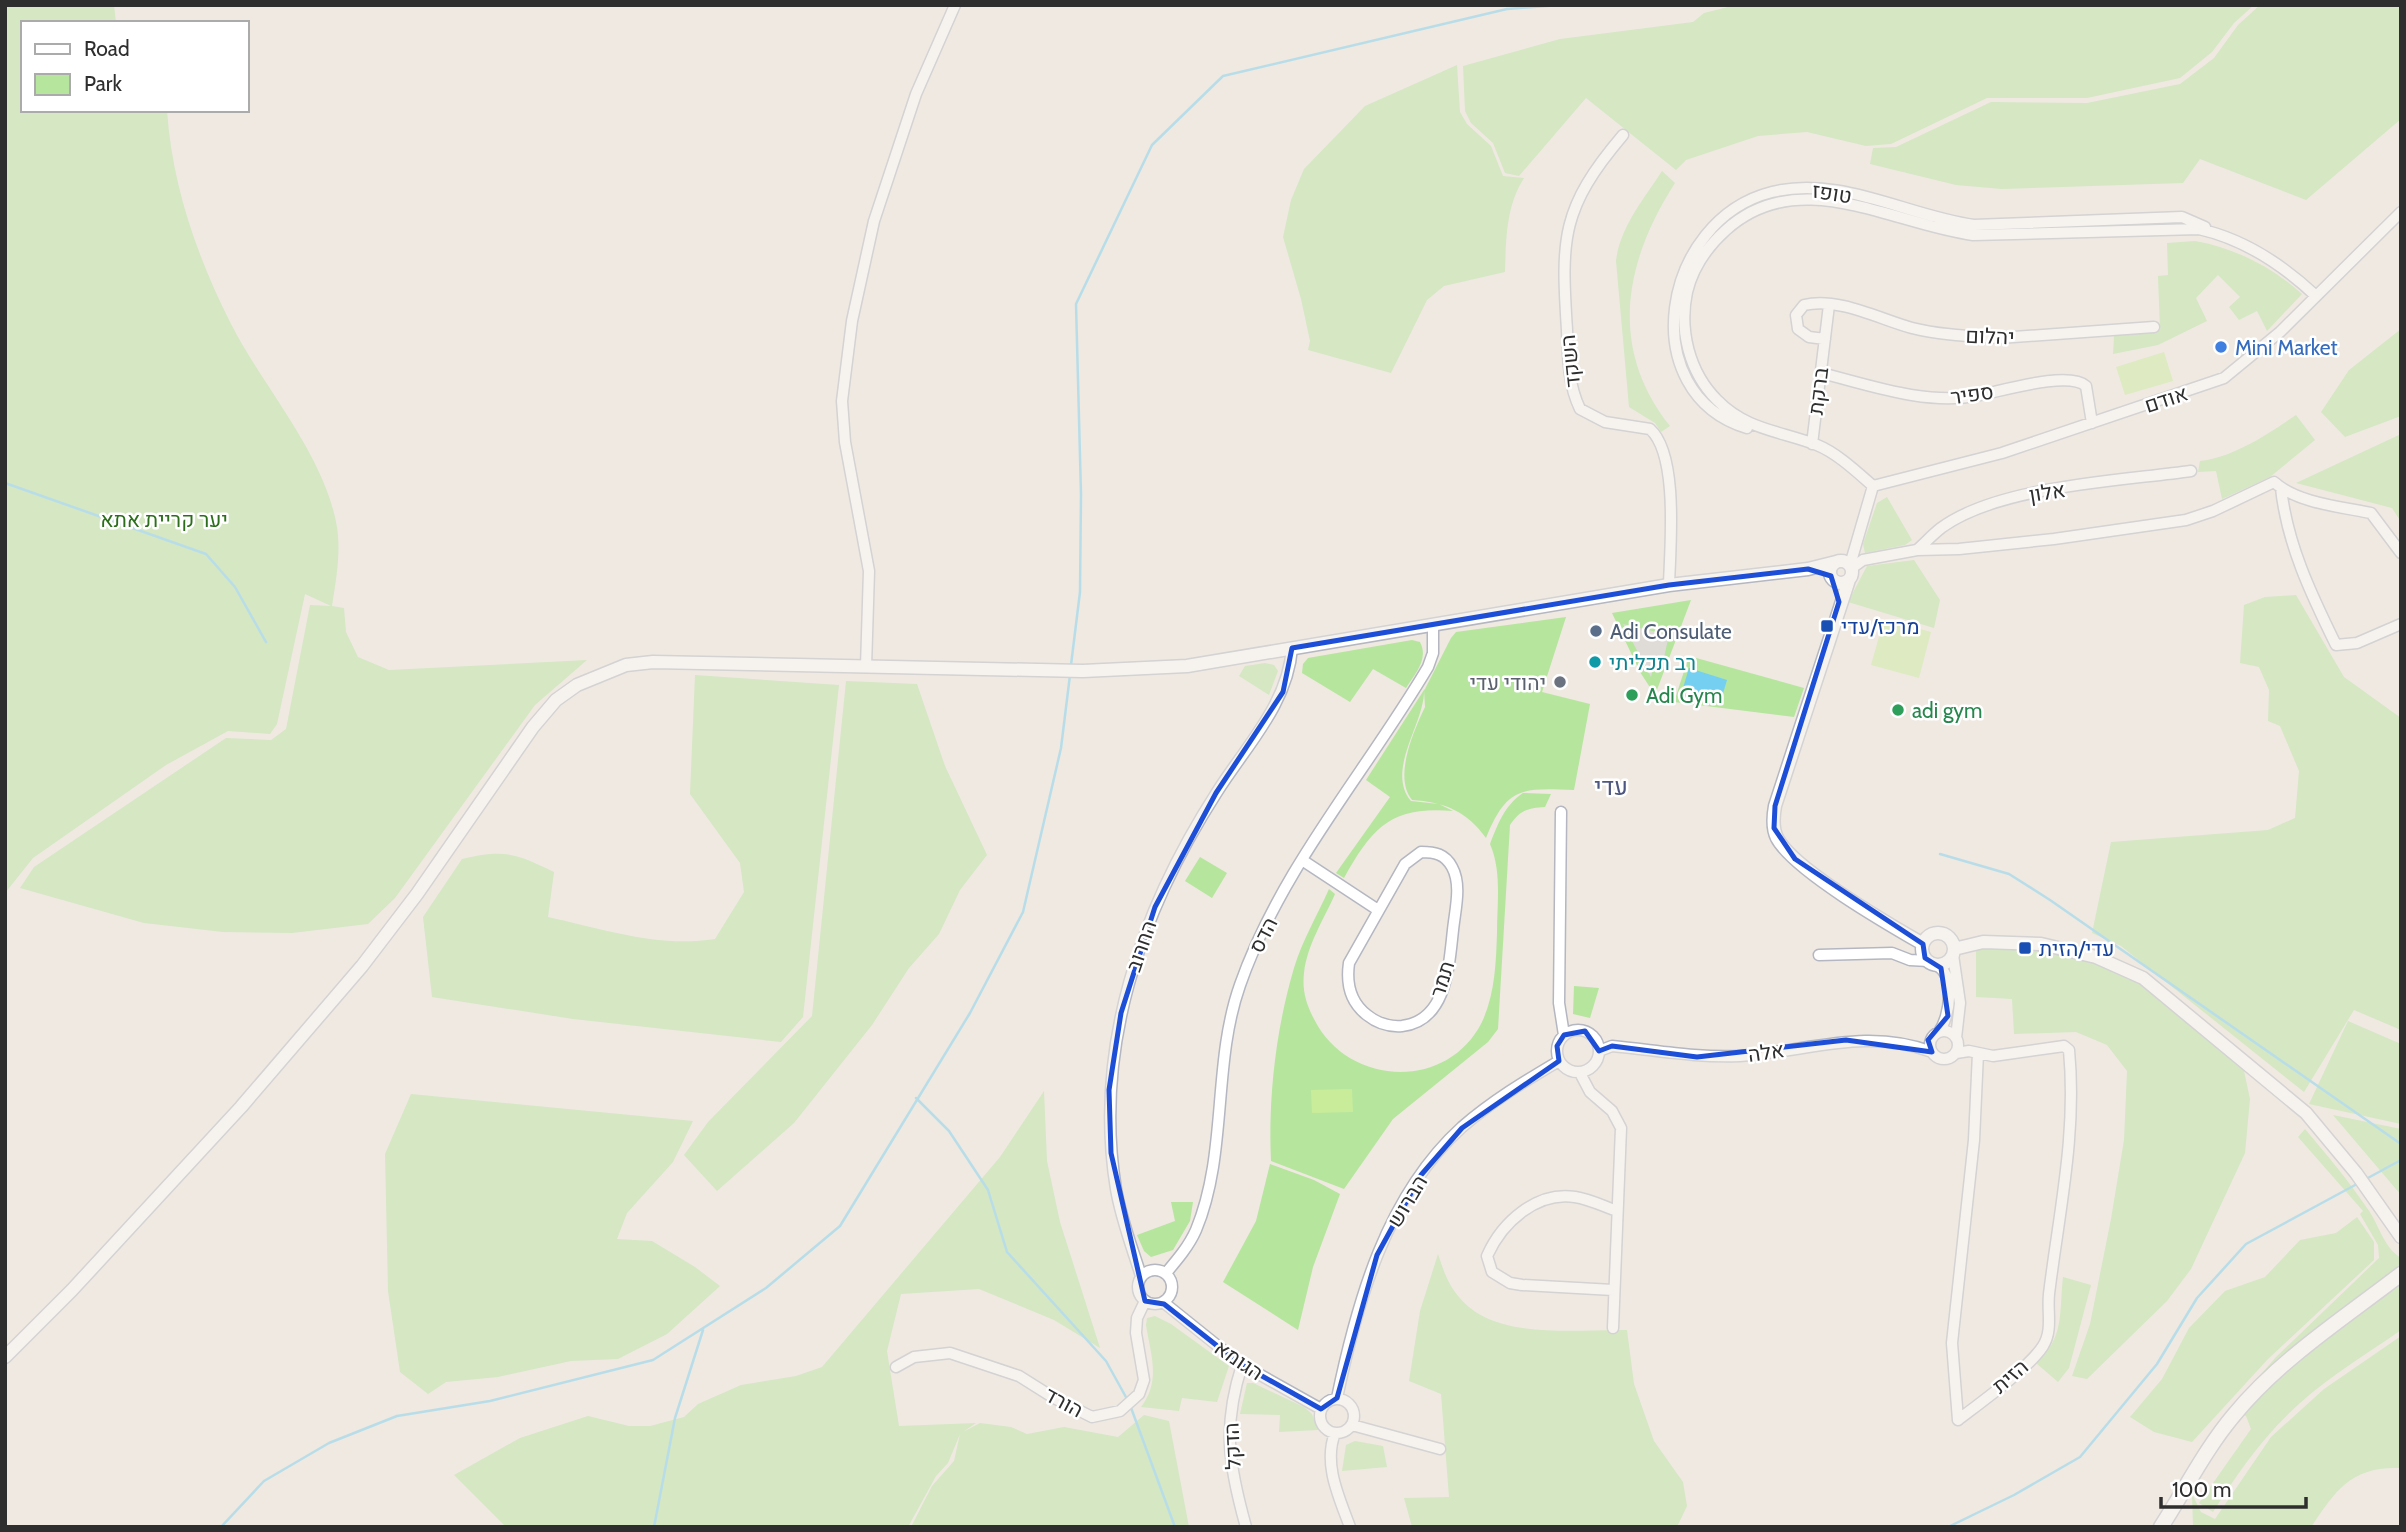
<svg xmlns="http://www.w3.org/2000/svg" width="2406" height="1532" font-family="Cabin,Heebo,sans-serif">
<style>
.green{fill:#b6e59e}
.pitch{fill:#c9ec9a}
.plaza{fill:#dfdcd8}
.water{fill:#75cff0}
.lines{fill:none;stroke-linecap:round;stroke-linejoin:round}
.stream{stroke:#75cff0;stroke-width:2.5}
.minor-casing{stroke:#b4b7c1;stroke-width:13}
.tertiary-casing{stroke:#b4b7c1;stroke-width:15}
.secondary-casing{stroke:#b4b7c1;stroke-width:17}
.minor{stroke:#fff;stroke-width:10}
.tertiary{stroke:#fff;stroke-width:12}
.secondary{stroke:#fff;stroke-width:14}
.marked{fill:none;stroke:#1d4ed8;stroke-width:5;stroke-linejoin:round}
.shop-dot{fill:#3f7fe0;stroke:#fff;stroke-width:2.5}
.transit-dot{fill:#1a4fb4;stroke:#fff;stroke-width:2.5}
.service-dot{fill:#5c6f8a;stroke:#fff;stroke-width:2.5}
.culture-dot{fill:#0f9aa8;stroke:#fff;stroke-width:2.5}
.worship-dot{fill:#6b7280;stroke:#fff;stroke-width:2.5}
.leisure-dot{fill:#2e9e5b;stroke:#fff;stroke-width:2.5}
.labels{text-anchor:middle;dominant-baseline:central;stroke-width:5;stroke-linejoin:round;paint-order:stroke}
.street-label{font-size:21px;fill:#2e2e2e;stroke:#fff}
.shop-label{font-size:21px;fill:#366cbe;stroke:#fff;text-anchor:start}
.park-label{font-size:21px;fill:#2c6e1b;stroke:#fff}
.transit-label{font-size:21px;fill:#164399;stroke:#fff;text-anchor:start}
.service-label{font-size:21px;fill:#4e5e75;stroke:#fff;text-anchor:start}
.culture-label{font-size:21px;fill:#0d838f;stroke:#fff;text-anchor:start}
.worship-label{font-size:21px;fill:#5b616d;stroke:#fff;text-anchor:end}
.leisure-label{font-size:21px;fill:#27864d;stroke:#fff;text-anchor:start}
.quarter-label{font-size:24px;fill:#4d5680;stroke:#fff}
</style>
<rect width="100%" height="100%" fill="#efe9e1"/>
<path class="green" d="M5 5H114L116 23H23V110H167C172 185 197 257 231 324 263 387 325 455 337 527 341 554 336 580 332 606L344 608 346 632 358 657 389 670 587 660 535 705 395 898 368 924 292 933 223 932 144 923 20 888 34 867 226 738 271 740 286 729 310 605 331 606 305 594 277 724 270 734 228 731 166 765 33 858 5 893Z
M1736 5H2254L2234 23 2212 52 2180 78 2087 98H1987L1891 144 1866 146 1807 132 1758 136 1686 160 1676 170 1586 98 1519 176 1505 173 1493 143 1471 123 1465 111 1463 66 1560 39 1693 22 1704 13Z
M2260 5H2401V119L2306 200 2200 159 2183 183 2002 189 1956 185 1870 164 1873 148 1896 147 1991 102 2087 103 2180 84 2214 58 2238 25Z
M1457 65 1460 112 1467 124 1491 146 1503 176 1524 178C1506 206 1506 239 1505 272L1444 286 1427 300 1391 373 1308 350 1310 341 1301 299 1283 237 1291 200 1304 169 1365 106Z
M1662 171 1675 183C1624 262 1608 348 1670 426L1661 432 1655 423 1629 407 1616 261C1620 227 1644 199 1662 171Z
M2195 241C2235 248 2272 267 2302 294L2267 331 2257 311 2239 320 2229 307 2240 297 2218 275 2196 298 2207 321 2158 345 2113 354 2114 336 2160 330 2158 276 2168 275 2167 243Z
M2401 329V416L2345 437 2321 412 2349 370Z
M2296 415 2315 440 2270 477 2222 499 2216 471 2198 472 2200 461C2234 457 2268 434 2296 415Z
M2401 434V522L2392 508 2296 483Z
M1887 497 1912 540 1905 545 1865 553 1863 544 1877 503Z
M1914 560 1940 600 1934 628 1848 602 1867 566Z
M2296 595 2344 677 2401 718V1030L2354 1010 2304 1092 2121 946 2092 933 2111 842 2268 830 2295 818 2299 771 2280 726 2268 721 2269 690 2259 667 2240 663 2244 605 2265 597Z
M1691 600 1655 695 1640 672 1612 613Z
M1566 617 1542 692 1590 704 1574 790C1523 788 1507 786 1486 838 1467 811 1444 802 1412 800 1393 777 1414 730 1425 707L1424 690C1425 723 1385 770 1411 801L1439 804 1453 811C1392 806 1373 826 1344 878L1336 873 1390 797 1366 780 1424 690 1425 689 1451 638 1456 632Z
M1412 640 1420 642C1429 659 1415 674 1406 688L1373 669 1350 702 1302 673 1303 664 1308 658Z
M1689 656 1804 688 1794 717 1674 702Z
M1265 663 1274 665 1278 671 1269 695 1239 676 1245 666Z
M695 675 839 685 803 1017 781 1042 573 1019 432 997 423 917 462 859C504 849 515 853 554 872L548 917C603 929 658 948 715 939L744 892 740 863 690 794Z
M846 681 917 684 945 766 987 855 960 890 939 934 909 968 872 1025 794 1123 717 1191 684 1155 708 1122 812 1016Z
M1523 793 1551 794 1545 807C1528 808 1520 810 1510 825L1498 1029 1488 1042 1393 1119 1344 1189 1271 1161C1268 1097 1276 1029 1294 968 1302 941 1318 914 1329 889L1335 894C1324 919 1307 945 1304 973 1302 990 1306 1004 1314 1019 1347 1086 1447 1092 1482 1022 1495 994 1496 963 1497 933 1497 903 1502 872 1490 844 1498 824 1504 806 1523 793Z
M1200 857 1227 873 1212 898 1185 881Z
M1976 948 2052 950 2088 960 2135 980 2173 1007 2244 1071 2250 1099 2245 1153 2191 1269 2167 1301 2087 1379 2072 1376 2090 1324 2111 1219 2124 1140 2127 1071 2107 1045 2076 1032 2014 1034 2012 999 1976 997Z
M1574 986 1599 988 1590 1018 1573 1014Z
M2348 1021 2401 1044V1124L2309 1104Z
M1044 1091 1047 1161 1060 1222 1100 1348 1054 1320 979 1289 901 1294 887 1351 899 1426 976 1423 963 1432 980 1423 1011 1427 1027 1434 1064 1427 1118 1437 1144 1415 1169 1421 1189 1527H911L932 1486 954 1461 960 1434 948 1463 936 1476 908 1527H506L454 1475 520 1438 588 1416 629 1426H650L684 1417 698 1404 741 1385 796 1376 822 1367 1000 1157Z
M411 1094 693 1121 673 1162 627 1213 617 1239 652 1241 695 1267 720 1286 667 1334 618 1359 571 1361 498 1377 446 1382 428 1394 400 1372 388 1291 385 1154Z
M2333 1115 2401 1129V1195Z
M2305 1129C2327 1155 2348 1180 2367 1208 2379 1224 2383 1247 2401 1258V1330C2367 1354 2331 1375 2300 1403 2265 1434 2238 1472 2213 1512L2199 1503 2251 1429 2246 1416 2238 1412 2237 1402 2276 1357 2379 1258 2378 1245 2360 1214 2363 1211 2298 1137Z
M1270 1164 1314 1180 1340 1194 1313 1267 1298 1330 1223 1282 1256 1221Z
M1171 1202H1193L1190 1221 1173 1250 1151 1257 1144 1251 1137 1235 1175 1221Z
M2357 1217 2374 1242V1260L2267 1360 2192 1442 2154 1432 2130 1417 2162 1379 2189 1328 2225 1291 2265 1277 2300 1240 2336 1233Z
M1438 1254C1443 1269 1448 1285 1459 1297 1494 1341 1576 1329 1627 1330L1634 1384 1654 1441 1683 1482 1687 1506 1677 1527H1412L1404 1498 1449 1497 1441 1394 1409 1381 1420 1311Z
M2063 1277 2091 1285 2069 1368 2058 1382 2036 1363C2065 1338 2059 1312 2063 1277Z
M1155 1316 1171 1324 1229 1366 1217 1402 1182 1398 1179 1411 1141 1407C1161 1381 1151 1356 1146 1325L1147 1318Z
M2401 1336V1468C2351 1466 2336 1490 2311 1527H2193L2192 1494 2201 1512 2215 1519 2271 1437 2324 1389Z
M1247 1383H1253L1304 1407 1312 1414 1318 1430 1279 1432 1280 1415 1240 1414Z
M1355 1441 1383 1446 1387 1467 1342 1471 1346 1445Z"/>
<path class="pitch" d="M2164 352 2173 381 2125 395 2116 367Z
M1884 619 1931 632 1919 678 1871 665Z
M1352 1089 1353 1112 1312 1113 1311 1090Z"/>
<path class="plaza" d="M1623 624 1669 635 1663 662 1655 660 1651 677Z"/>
<path class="water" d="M1689 668 1727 680 1721 700 1683 688Z"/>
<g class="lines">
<path class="stream" d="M5 483 206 554 235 587 266 642
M1071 665 1080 592 1081 494 1076 304 1152 145 1223 76 1507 9 1560 5
M1940 854 2009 874 2050 900 2401 1144
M916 1098 949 1131 988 1190 1007 1252 1106 1361 1127 1399
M2366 1179 2401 1160
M1130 1405 1175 1527
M221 1527 264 1481 329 1443 397 1416 490 1401 653 1360 766 1288 840 1226 970 1013 1023 912 1061 748 1070 675
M654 1527 675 1418 703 1330
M1948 1527 2014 1495 2080 1457 2157 1364 2197 1298 2246 1244 2357 1184"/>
<g class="minor-casing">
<path id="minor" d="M1623 135C1561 208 1561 238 1567 330 1568 358 1568 384 1580 409L1605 422 1650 429C1679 455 1670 548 1669 585
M1825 339 1809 337 1798 329 1796 315 1804 305C1839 297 1879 319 1912 328 1940 335 1970 336 2000 338L2154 327
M1821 373C1870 385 1924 405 1975 396 1999 392 2068 370 2086 386L2092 423
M1747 428C1633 393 1661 220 1772 192 1841 175 1907 216 1974 225L2182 217 2205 227
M1812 444 1829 305
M1873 486C1857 472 1837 453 1817 445 1781 431 1746 430 1717 400 1689 372 1679 330 1687 292 1693 267 1707 247 1726 230 1799 164 1891 224 1973 235L2199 229C2244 239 2283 265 2316 296
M1873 486 2002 453 2224 378 2280 332 2401 212
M2281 488C2287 544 2311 594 2336 645L2357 643 2401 624
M1917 550C1925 543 1932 535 1941 528 1998 486 2120 481 2191 471
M1850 565 1873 486
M1852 568 1863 560 1917 550 1959 549 2054 539 2186 520 2213 511 2274 482C2297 503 2342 507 2371 513L2401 553
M866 667 869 571 845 442 842 401 852 321 874 221 916 94 955 5
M1561 812 1559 1003 1564 1035
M1421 852C1435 852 1445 854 1452 867 1462 885 1455 910 1453 930 1449 965 1447 1021 1402 1026 1389 1027 1377 1023 1367 1015 1350 1002 1346 984 1349 963L1405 864Z
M1302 860 1378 910
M1819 955 1892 953 1910 960 1928 961
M1953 955 1960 1003 1956 1038
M1936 965C1956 975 1950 1016 1939 1032
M1557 1051a21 21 0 1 1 42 0a21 21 0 1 1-42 0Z
M1930 1045a14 14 0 1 1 28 0a14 14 0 1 1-28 0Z
M1599 1051 1612 1046C1655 1050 1696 1058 1740 1056 1807 1052 1866 1027 1932 1052
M1956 1053 1969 1051 1993 1056 2064 1046 2069 1050C2077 1134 2059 1212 2049 1294 2047 1312 2053 1330 2043 1346 2029 1368 1980 1403 1958 1420L1952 1343 1974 1140 1978 1053
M1580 1073 1590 1092 1612 1111 1621 1128 1613 1328
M1138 1287a17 17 0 1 1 34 0a17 17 0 1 1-34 0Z
M1166 1273C1177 1260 1189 1246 1196 1230 1228 1153 1212 1064 1240 985 1281 868 1366 772 1428 667L1433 653V625
M1141 1276C1132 1247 1121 1219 1116 1189 1093 1048 1141 910 1217 792 1246 746 1288 704 1292 648
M1613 1290 1522 1285 1510 1283 1492 1272 1487 1256C1502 1222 1537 1191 1575 1197 1589 1199 1603 1206 1617 1211
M1163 1302 1239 1363 1321 1409
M1242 1365C1222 1427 1229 1466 1246 1527
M896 1367 914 1357 950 1353 1019 1376 1054 1398 1092 1417 1120 1411 1139 1394 1144 1380 1136 1333 1137 1318 1145 1301
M1337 1398C1357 1302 1386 1196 1462 1127 1492 1101 1525 1081 1559 1061
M1320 1416a17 17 0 1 1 34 0a17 17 0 1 1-34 0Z
M1352 1425 1440 1449
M1335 1433C1323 1464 1339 1497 1350 1527"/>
</g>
<g class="tertiary-casing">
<path id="tertiary" d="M1830 572a11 11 0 1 1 22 0a11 11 0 1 1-22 0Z
M1849 580 1775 806C1773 817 1772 828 1777 838 1794 870 1890 925 1923 944
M1922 949a16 16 0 1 1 32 0a16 16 0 1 1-32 0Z
M1954 949 1983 942 2041 944 2096 957 2143 978 2306 1113 2356 1173 2401 1237
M5 1357 72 1290 241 1107 362 966 417 894 533 727 556 700 577 685 626 665 653 662 1083 671 1187 666 1669 585 1808 569 1836 562"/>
</g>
<g class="secondary-casing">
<path id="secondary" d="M2161 1527C2185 1490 2206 1448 2234 1415 2280 1359 2344 1318 2401 1274"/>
</g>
<use href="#minor" class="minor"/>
<use href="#tertiary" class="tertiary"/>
<use href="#secondary" class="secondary"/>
</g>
<path d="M0 0H2406V1532H0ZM1808 569 1831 576 1839 602 1775 806 1774 828 1795 859 1923 944 1925 958 1941 968 1948 1016 1928 1040 1932 1052 1846 1040 1697 1057 1612 1046 1599 1051 1585 1031 1564 1035 1557 1046 1559 1061 1462 1128 1421 1175 1377 1255 1337 1398 1321 1409 1239 1363 1164 1304 1145 1301 1111 1153 1109 1090 1121 1013 1155 907 1216 793 1283 692 1292 648 1669 585Z" fill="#efe9e1" fill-opacity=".55" fill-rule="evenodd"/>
<path class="marked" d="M1808 569 1831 576 1839 602 1775 806 1774 828 1795 859 1923 944 1925 958 1941 968 1948 1016 1928 1040 1932 1052 1846 1040 1697 1057 1612 1046 1599 1051 1585 1031 1564 1035 1557 1046 1559 1061 1462 1128 1421 1175 1377 1255 1337 1398 1321 1409 1239 1363 1164 1304 1145 1301 1111 1153 1109 1090 1121 1013 1155 907 1216 793 1283 692 1292 648 1669 585Z"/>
<circle class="shop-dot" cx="2221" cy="347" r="7"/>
<g class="transit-dot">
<rect x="1820" y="619" width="14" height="14" rx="3.5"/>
<rect x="2018" y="941" width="14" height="14" rx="3.5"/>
</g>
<circle class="service-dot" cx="1596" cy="631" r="7"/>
<circle class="culture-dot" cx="1595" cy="662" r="7"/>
<circle class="worship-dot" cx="1560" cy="682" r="7"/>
<g class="leisure-dot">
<circle cx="1632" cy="695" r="7"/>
<circle cx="1898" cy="710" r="7"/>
</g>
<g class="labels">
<g class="street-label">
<text transform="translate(1832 193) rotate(9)">טופז</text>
<text transform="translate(1990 336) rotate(2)">יהלום</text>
<text transform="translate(1570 361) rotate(-96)">השקד</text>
<text transform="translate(1818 391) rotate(-83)">ברקת</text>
<text transform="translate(1972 394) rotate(-8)">ספיר</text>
<text transform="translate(2166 399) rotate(-18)">אודם</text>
<text transform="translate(2047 492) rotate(-9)">אלון</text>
<text transform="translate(1263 935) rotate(-63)">הדס</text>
<text transform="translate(1141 946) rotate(-71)">החרוב</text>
<text transform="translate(1442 979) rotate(-73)">תמר</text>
<text transform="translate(1766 1052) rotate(-8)">אלה</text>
<text transform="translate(1407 1201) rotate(-59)">הברוש</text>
<text transform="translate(1239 1360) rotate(34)">הגומא</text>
<text transform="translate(2010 1376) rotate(-41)">הזית</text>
<text transform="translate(1064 1402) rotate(28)">הורד</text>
<text transform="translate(1232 1446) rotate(-93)">הדקל</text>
</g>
<g class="shop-label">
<text x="2235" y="347">Mini Market</text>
</g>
<g class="park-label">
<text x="164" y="519">יער קריית אתא</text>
</g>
<g class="transit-label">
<text x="1841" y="626">מרכז/עדי</text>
<text x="2039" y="948">עדי/הזית</text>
</g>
<g class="service-label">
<text x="1610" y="631">Adi Consulate</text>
</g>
<g class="culture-label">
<text x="1609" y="662">רב תכליתי</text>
</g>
<g class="worship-label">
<text x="1546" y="682">יהודי עדי</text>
</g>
<g class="leisure-label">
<text x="1646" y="695">Adi Gym</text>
<text x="1912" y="710">adi gym</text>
</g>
<g class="quarter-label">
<text x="1611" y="786">עדי</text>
</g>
</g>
<rect width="2406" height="1532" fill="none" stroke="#2e2e2e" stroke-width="14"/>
<rect x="21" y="21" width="228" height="91" fill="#ffffff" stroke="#ababab" stroke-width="2"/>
<rect x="35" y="44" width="35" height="10" fill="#ffffff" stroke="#ababab" stroke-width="2"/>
<text x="84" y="56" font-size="21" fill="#2e2e2e">Road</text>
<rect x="35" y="74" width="35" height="21" fill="#b6e59e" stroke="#ababab" stroke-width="2"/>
<text x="84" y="91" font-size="21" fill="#2e2e2e">Park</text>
<path d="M2161 1497v10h145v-10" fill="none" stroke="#2e2e2e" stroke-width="3.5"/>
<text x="2172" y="1497" font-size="21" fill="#2e2e2e" stroke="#ffffff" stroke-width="5" paint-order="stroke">100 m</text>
</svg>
